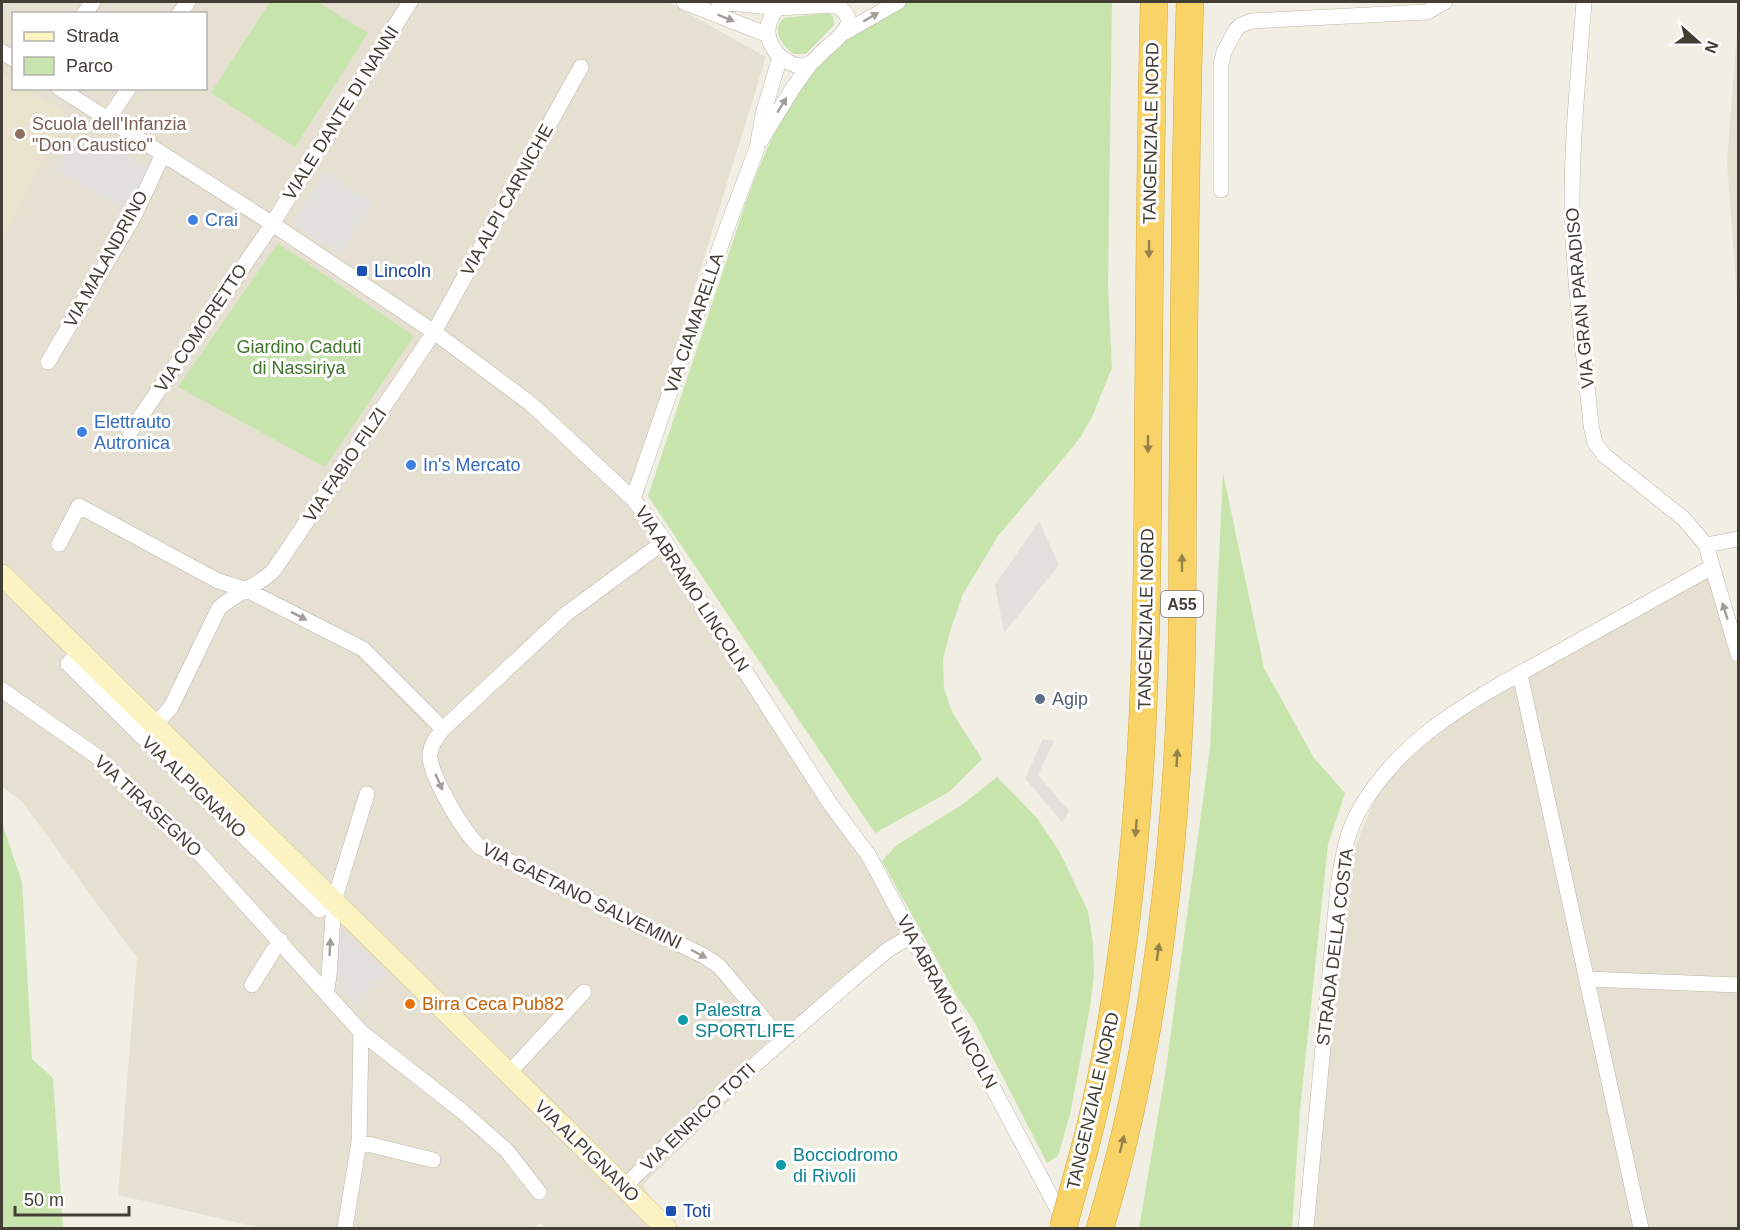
<svg xmlns="http://www.w3.org/2000/svg" width="1740" height="1230" font-family="Helvetica,sans-serif">
<style>
.residential{fill:#e5e0d2;fill-rule:evenodd}
.education{fill:#eae4ce}
.green{fill:#c7e4ad}
.parking{fill:#e2e0dc}
.lines{fill:none;stroke-linecap:round;stroke-linejoin:round}
.street-casing{stroke:#bcb6a7;stroke-width:16}
.secondary-casing{stroke:#d0c495;stroke-width:22}
.highway-casing{stroke:#d6a938;stroke-width:28}
.street{stroke:#fff;stroke-width:15}
.secondary{stroke:#fcf3c3;stroke-width:21}
.highway{stroke:#f8d368;stroke-width:27}
.highway-bridge-casing{stroke:#d6a938;stroke-width:28;stroke-linecap:butt}
.highway-bridge{stroke:#f8d368;stroke-width:27}
.oneway{fill:#a19e9a}
.oneway2{fill:#94814b}
.education-dot{fill:#8d6e63;stroke:#fff;stroke-width:2}
.shop-dot{fill:#3f7fe0;stroke:#fff;stroke-width:2}
.transit-dot{fill:#1a4fb4;stroke:#fff;stroke-width:2}
.service-dot{fill:#5c6f8a;stroke:#fff;stroke-width:2}
.food-dot{fill:#e8710a;stroke:#fff;stroke-width:2}
.culture-dot{fill:#0f9aa8;stroke:#fff;stroke-width:2}
.labels{text-anchor:middle;dominant-baseline:central;stroke-width:6;stroke-linejoin:round;paint-order:stroke}
.shield{fill:#fff;stroke:#7b7871;stroke-width:1.5}
.shield-label{font-size:16px;font-weight:bold;fill:#433e34}
.street-label{font-size:18px;fill:#433e34;stroke:#fff}
.education-label{font-size:18px;fill:#785e54;stroke:#fff;text-anchor:start}
.shop-label{font-size:18px;fill:#366cbe;stroke:#fff;text-anchor:start}
.transit-label{font-size:18px;fill:#164399;stroke:#fff;text-anchor:start}
.park-label{font-size:18px;fill:#40722a;stroke:#fff}
.service-label{font-size:18px;fill:#4e5e75;stroke:#fff;text-anchor:start}
.food-label{font-size:18px;fill:#c56008;stroke:#fff;text-anchor:start}
.culture-label{font-size:18px;fill:#0d838f;stroke:#fff;text-anchor:start}
</style>
<rect width="100%" height="100%" fill="#f1eee4"/>
<path class="residential" d="M2 2H668L766 57 634 484 666 532 904 929 643 1185 669 1228H544L541 1223 533 1228H261L118 1195 137 958 23 803 2 786ZM14 14H206V88H14Z
M1738 19V312L1727 162Z
M1712 567 1738 654V1228H1306L1338 887 1389 766 1520 674Z"/>
<path class="education" d="M2 73 13 81 14 88 26 89 68 115 38 168 2 242Z"/>
<path class="green" d="M270 2H318L368 33 295 147 211 93Z
M910 2H1112L1108 287 1112 368 1092 417 1080 438 1057 466 998 536 963 594 951 628 943 659 944 688 952 712 982 759 949 792 875 833 648 496C672 424 696 352 720 280 746 204 765 129 818 67 842 38 878 18 910 2Z
M829 13 833 16 834 25 806 54H794C782 45 770 30 784 18Z
M278 243 414 336 325 467 178 387Z
M1223 473 1264 668 1314 758 1345 793 1328 844 1300 1110 1292 1228H1139L1165 1075 1210 749Z
M997 777 1037 818 1059 851 1088 911 1093 943 1094 975 1090 1007 1070 1115 1058 1156 1047 1163 974 1021 958 998 882 861 897 845 963 804Z
M2 823 22 882 32 1059 53 1078 63 1228H2Z"/>
<path class="parking" d="M98 137 153 171 134 216 55 169 71 143 88 153Z
M325 172 373 203 340 255 292 224Z
M1039 521 1059 565 1004 633 995 585Z
M1043 739 1054 741 1038 775 1069 811 1062 822 1025 778Z
M340 928 387 973 355 1006 337 989V958Z"/>
<g class="lines">
<g class="street-casing">
<path id="street" d="M684 2 768 35
M719 2 778 8
M1584 2C1579 68 1572 135 1572 202 1573 277 1584 352 1591 425L1595 443 1604 455 1684 519 1706 545 1738 654
M835 5C862 20 842 34 828 47 822 51 817 59 811 63 796 72 775 56 770 42 765 29 769 18 778 8Z
M84 14 93 2
M179 14 188 2
M845 32 898 2
M2 52 14 59
M59 88 271 223 434 332 531 404 633 499 665 541 686 579 829 802 869 856 1065 1223
M108 119 129 88
M761 140 791 91 810 64
M1221 190V65L1224 52 1235 31 1241 25 1252 21 1427 12 1445 2
M48 362 134 216 163 154
M130 432 269 229 410 2
M633 499 725 233 757 148 763 114 780 57
M665 541 566 614 443 729C437 737 431 744 430 754 428 773 465 835 480 847L704 956 719 966 782 1041
M59 544 79 506 218 581 247 590 363 649 443 729
M1706 545 1738 539
M79 652 68 664 319 910 334 901
M1520 674 1641 1228
M2 690 95 755 202 856 361 1032 463 1112 507 1151 539 1192
M155 725 171 707 219 608C236 593 258 586 274 570L434 332 581 67
M1587 979 1738 985
M252 985 280 940
M326 993 329 976 334 901 367 794
M508 1074 584 992
M359 1142 433 1160
M624 1187 702 1111 853 979 889 949 913 935
M345 1228 359 1142 361 1032
M1306 1228 1338 887C1342 861 1346 832 1360 809 1404 732 1482 695 1557 653 1608 625 1660 596 1712 567"/>
</g>
<g class="secondary-casing">
<path id="secondary" d="M2 575 666 1228"/>
</g>
<g class="highway-casing">
<path id="highway" d="M1079 1169C1097 1107 1109 1043 1118 979 1144 809 1147 639 1148 467 1149 312 1150 157 1154 2
M1100 1228C1157 1038 1178 838 1182 640 1183 581 1182 520 1183 461 1184 307 1185 155 1190 2"/>
</g>
<use href="#street" class="street"/>
<use href="#secondary" class="secondary"/>
<use href="#highway" class="highway"/>
<g class="highway-bridge-casing">
<path id="highway-bridge" d="M1063 1228 1079 1169"/>
</g>
<use href="#highway-bridge" class="highway-bridge"/>
</g>
<defs><path id="oneway-solid" d="M-6-.8H1V-3.2L6.5 0L1 3.2V.8H-6Z" transform="scale(1.5)"/></defs>
<g class="oneway">
<use href="#oneway-solid" transform="translate(871 17) rotate(-30)"/>
<use href="#oneway-solid" transform="translate(726 18) rotate(22)"/>
<use href="#oneway-solid" transform="translate(782 105) rotate(-59)"/>
<use href="#oneway-solid" transform="translate(1725 611) rotate(-107)"/>
<use href="#oneway-solid" transform="translate(299 616) rotate(27)"/>
<use href="#oneway-solid" transform="translate(439 782) rotate(66)"/>
<use href="#oneway-solid" transform="translate(330 947) rotate(-87)"/>
<use href="#oneway-solid" transform="translate(699 954) rotate(28)"/>
</g>
<g class="oneway2">
<use href="#oneway-solid" transform="translate(1149 249) rotate(90)"/>
<use href="#oneway-solid" transform="translate(1148 444) rotate(90)"/>
<use href="#oneway-solid" transform="translate(1182 563) rotate(-90)"/>
<use href="#oneway-solid" transform="translate(1177 758) rotate(-87)"/>
<use href="#oneway-solid" transform="translate(1136 828) rotate(95)"/>
<use href="#oneway-solid" transform="translate(1158 952) rotate(-82)"/>
<use href="#oneway-solid" transform="translate(1122 1144) rotate(-76)"/>
</g>
<circle class="education-dot" cx="20" cy="134" r="6"/>
<g class="shop-dot">
<circle cx="193" cy="220" r="6"/>
<circle cx="82" cy="432" r="6"/>
<circle cx="411" cy="465" r="6"/>
</g>
<g class="transit-dot">
<rect x="356" y="265" width="12" height="12" rx="3"/>
<rect x="665" y="1205" width="12" height="12" rx="3"/>
</g>
<circle class="service-dot" cx="1040" cy="699" r="6"/>
<circle class="food-dot" cx="410" cy="1004" r="6"/>
<g class="culture-dot">
<circle cx="683" cy="1020" r="6"/>
<circle cx="781" cy="1165" r="6"/>
</g>
<g class="labels">
<rect class="shield" x="1161" y="591" width="42" height="26" rx="4.5"/>
<g class="shield-label">
<text x="1182" y="604">A55</text>
</g>
<g class="street-label">
<text transform="translate(341 113) rotate(-58)">VIALE DANTE DI NANNI</text>
<text transform="translate(1151 133) rotate(-89)">TANGENZIALE NORD</text>
<text transform="translate(507 200) rotate(-61)">VIA ALPI CARNICHE</text>
<text transform="translate(106 259) rotate(-61)">VIA MALANDRINO</text>
<text transform="translate(1580 298) rotate(-95)">VIA GRAN PARADISO</text>
<text transform="translate(694 323) rotate(-71)">VIA CIAMARELLA</text>
<text transform="translate(201 328) rotate(-56)">VIA COMORETTO</text>
<text transform="translate(345 465) rotate(-56)">VIA FABIO FILZI</text>
<text transform="translate(692 589) rotate(57)">VIA ABRAMO LINCOLN</text>
<text transform="translate(1146 619) rotate(-89)">TANGENZIALE NORD</text>
<text transform="translate(194 787) rotate(44)">VIA ALPIGNANO</text>
<text transform="translate(148 806) rotate(43)">VIA TIRASEGNO</text>
<text transform="translate(582 896) rotate(26)">VIA GAETANO SALVEMINI</text>
<text transform="translate(1335 947) rotate(-83)">STRADA DELLA COSTA</text>
<text transform="translate(947 1002) rotate(62)">VIA ABRAMO LINCOLN</text>
<text transform="translate(1093 1101) rotate(-77)">TANGENZIALE NORD</text>
<text transform="translate(698 1117) rotate(-43)">VIA ENRICO TOTI</text>
<text transform="translate(587 1151) rotate(44)">VIA ALPIGNANO</text>
</g>
<g class="education-label">
<text x="32" y="124">Scuola dell'Infanzia<tspan x="32" dy="21">"Don Caustico"</tspan></text>
</g>
<g class="shop-label">
<text x="205" y="220">Crai</text>
<text x="94" y="422">Elettrauto<tspan x="94" dy="21">Autronica</tspan></text>
<text x="423" y="465">In's Mercato</text>
</g>
<g class="transit-label">
<text x="374" y="271">Lincoln</text>
<text x="683" y="1211">Toti</text>
</g>
<g class="park-label">
<text x="299" y="347">Giardino Caduti<tspan x="299" dy="21">di Nassiriya</tspan></text>
</g>
<g class="service-label">
<text x="1052" y="699">Agip</text>
</g>
<g class="food-label">
<text x="422" y="1004">Birra Ceca Pub82</text>
</g>
<g class="culture-label">
<text x="695" y="1010">Palestra<tspan x="695" dy="21">SPORTLIFE</tspan></text>
<text x="793" y="1155">Bocciodromo<tspan x="793" dy="21">di Rivoli</tspan></text>
</g>
</g>
<rect width="1740" height="1230" fill="none" stroke="#433e34" stroke-width="6"/>
<rect x="12" y="12" width="195" height="78" fill="#ffffff" stroke="#b4b2ae" stroke-width="1.5"/>
<rect x="24" y="32" width="30" height="9" fill="#fcf3c3" stroke="#b4b2ae" stroke-width="1.5"/>
<text x="66" y="42" font-size="18" fill="#433e34">Strada</text>
<rect x="24" y="57" width="30" height="18" fill="#c7e4ad" stroke="#b4b2ae" stroke-width="1.5"/>
<text x="66" y="72" font-size="18" fill="#433e34">Parco</text>
<g transform="translate(1698 42) rotate(111)" stroke="#ffffff" stroke-width="4.5" paint-order="stroke">
<path d="M0-4.5L10 22L0 15L-10 22Z" fill="#433e34"/>
<text y="-9" font-size="16" font-weight="bold" text-anchor="middle" fill="#433e34">N</text>
</g>
<path d="M15 1206v9h114v-9" fill="none" stroke="#433e34" stroke-width="3"/>
<text x="24" y="1206" font-size="18" fill="#433e34" stroke="#ffffff" stroke-width="4.5" paint-order="stroke">50 m</text>
</svg>
